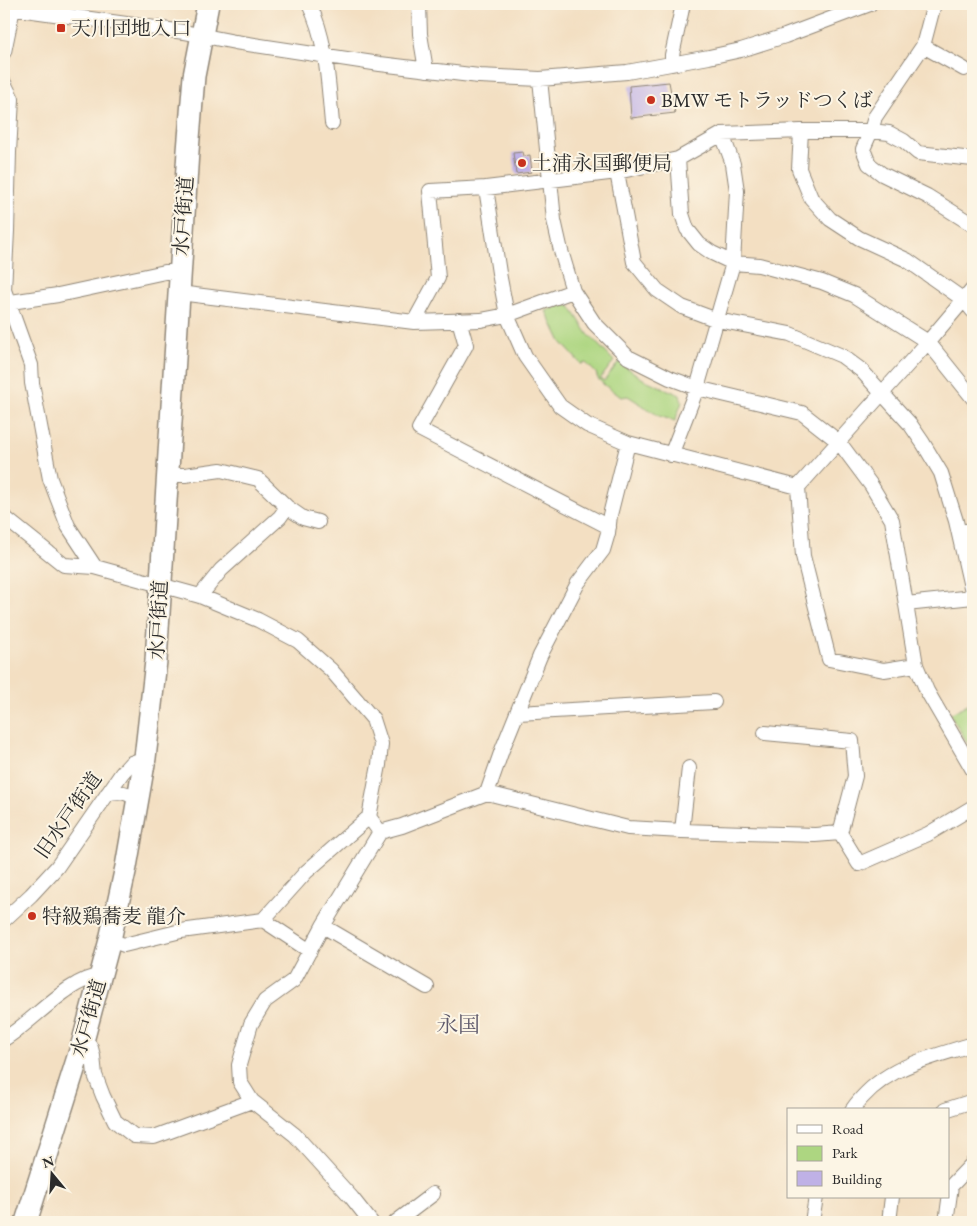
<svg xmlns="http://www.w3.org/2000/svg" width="977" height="1226" font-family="'EB Garamond','Noto Serif JP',serif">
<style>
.green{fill:#add681;stroke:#6c8056}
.building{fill:#bfb1e6}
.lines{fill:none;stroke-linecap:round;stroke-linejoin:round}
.minor-casing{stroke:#8f8576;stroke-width:16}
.highway-casing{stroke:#8f8576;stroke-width:24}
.minor{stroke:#fff;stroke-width:14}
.highway{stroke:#fff;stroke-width:21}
.poi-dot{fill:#c8321e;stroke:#fcf5e5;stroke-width:2}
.labels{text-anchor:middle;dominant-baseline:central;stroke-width:4;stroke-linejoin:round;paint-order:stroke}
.poi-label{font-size:20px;fill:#2b2b2b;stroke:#fcf5e5;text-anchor:start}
.street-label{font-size:20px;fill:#2b2b2b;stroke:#fcf5e5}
.quarter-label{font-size:22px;fill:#5f5a6c;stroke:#fcf5e5}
</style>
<rect width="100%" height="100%" fill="#fcf5e5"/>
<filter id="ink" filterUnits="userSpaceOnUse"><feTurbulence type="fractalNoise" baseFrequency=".02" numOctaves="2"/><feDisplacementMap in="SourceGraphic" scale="10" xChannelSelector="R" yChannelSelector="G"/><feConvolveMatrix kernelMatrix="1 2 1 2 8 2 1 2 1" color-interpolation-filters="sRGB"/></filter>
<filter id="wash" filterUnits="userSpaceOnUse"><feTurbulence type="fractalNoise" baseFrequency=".0096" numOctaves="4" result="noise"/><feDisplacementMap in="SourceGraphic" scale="20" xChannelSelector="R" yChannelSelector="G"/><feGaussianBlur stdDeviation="1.12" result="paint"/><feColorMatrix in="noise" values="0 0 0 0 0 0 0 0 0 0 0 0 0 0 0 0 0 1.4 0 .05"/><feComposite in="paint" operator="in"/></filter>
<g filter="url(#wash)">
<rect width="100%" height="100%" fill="#f3dfc2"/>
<path class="green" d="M562 305 570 306 588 334 614 361 600 379 604 381 619 362 643 379 680 395 682 402 675 421 659 416 628 396 621 397 603 384 598 379 596 373 586 363 581 364 561 342 546 311Z
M973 701V752L950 714Z"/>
<g id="blocks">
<path class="building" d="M669 82 675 113 631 118 629 86Z
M523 152 524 156 530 155 532 172 516 174 513 153Z"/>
</g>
</g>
<g filter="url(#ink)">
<use href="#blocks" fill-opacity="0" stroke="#8f8576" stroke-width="1"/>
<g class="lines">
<g class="minor-casing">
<path id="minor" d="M309 4C327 40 328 82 332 123
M419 4 420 34 426 70
M4 7 184 32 235 42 380 64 479 76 540 79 627 72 709 57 741 50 785 36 870 4
M923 46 964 69
M4 52 13 8
M672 64V55L683 4
M540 79 554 220 561 251 573 291 594 323 628 357 670 378 697 388 802 413 839 442 871 485 892 520 916 665 927 691 973 770
M4 83 12 99 9 152 7 231 4 290 31 365 32 383 50 479 68 526 95 567
M801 131 799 169 811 198 830 219 859 238 907 260 964 300 973 311
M678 159 682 214 687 229 699 244 712 253 733 263 759 265 822 282 854 295 928 342 973 398
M973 159 918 153 904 141 889 133 871 131 863 149 869 164 882 174 927 196 973 225
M617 172 634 262 657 290 682 307 717 320 790 334 842 356 861 370 910 424 923 443 941 473 956 521 973 596
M486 188 499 273 507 315 525 356 560 406 587 425 628 443 798 487
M179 293 414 322 481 320 507 315 573 291
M4 303 58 295 165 272H180
M459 320 466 345 419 429 609 527
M414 322 438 278 430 191 486 188 617 172 678 159 722 134 801 131H871L875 117 923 46 934 4
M671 455 697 388 733 263 737 191 733 164 722 134
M167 475H185L221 470 258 479 287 507 303 518 318 522
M4 517 64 565 95 567 200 596 258 620 298 641 331 670 373 719 381 744 379 765 369 817 306 872 263 920 181 931 124 945 110 940
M959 532 973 530
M200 596 221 570 280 517 287 507
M906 604 973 597
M916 665 884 670 829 659 803 556 798 487 928 342 973 289
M518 713 714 702
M765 733 852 741 855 776 840 833
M487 793 628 828 682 831 815 835 840 833 859 864 928 834 973 807
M107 794C118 791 130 792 137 801
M369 817 380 832 323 926 294 980 265 1001 251 1024 239 1065 240 1082 252 1101 295 1135 352 1198 371 1222
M682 831 689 768
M380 832 402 826 487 793 502 750 540 656 578 583 603 550 608 533 610 515 628 443
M4 920 31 895 57 867 122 773 131 763 145 758
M263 920 310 951
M323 926 427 987
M4 1039C32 1023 69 978 100 976
M83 1041 88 1043 91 1048 93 1056 95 1075 103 1096 115 1121 134 1136 154 1137 252 1101
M852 1110C883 1066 925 1060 973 1044
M945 1110 973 1101
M396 1222 433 1194
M812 1222 816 1197
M889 1222 892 1197
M946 1222 951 1186 973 1163"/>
</g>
<g class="highway-casing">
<path id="highway" d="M26 1222 83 1041 110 940 126 867 145 758 156 661 188 151 194 76 208 4"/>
</g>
<use href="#minor" class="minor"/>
<use href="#highway" class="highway"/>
</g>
</g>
<g class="poi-dot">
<rect x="56" y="23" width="10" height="10" rx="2.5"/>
<circle cx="651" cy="100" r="5"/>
<circle cx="522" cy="163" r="5"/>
<circle cx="32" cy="916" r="5"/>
</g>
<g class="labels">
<g class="poi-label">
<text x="71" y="28">天川団地入口</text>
<text x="661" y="100">BMW モトラッドつくば</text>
<text x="532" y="163">土浦永国郵便局</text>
<text x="42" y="916">特級鶏蕎麦 龍介</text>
</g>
<g class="street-label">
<text transform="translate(183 216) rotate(-86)">水戸街道</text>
<text transform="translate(158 620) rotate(-87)">水戸街道</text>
<text transform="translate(68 815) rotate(-55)">旧水戸街道</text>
<text transform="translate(88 1018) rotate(-74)">水戸街道</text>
</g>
<g class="quarter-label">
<text x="458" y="1024">永国</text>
</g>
</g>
<rect width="977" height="1226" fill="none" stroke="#fcf5e5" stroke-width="20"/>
<rect x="787" y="1108" width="162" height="90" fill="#fcf5e5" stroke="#a8a49b"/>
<rect x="797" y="1125" width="25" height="8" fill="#ffffff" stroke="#a8a49b"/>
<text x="832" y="1134" font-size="15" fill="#2b2b2b">Road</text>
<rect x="797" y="1146" width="25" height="15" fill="#add681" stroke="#a8a49b"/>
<text x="832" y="1158" font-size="15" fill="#2b2b2b">Park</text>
<rect x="797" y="1171" width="25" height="15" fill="#bfb1e6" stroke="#a8a49b"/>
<text x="832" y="1184" font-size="15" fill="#2b2b2b">Building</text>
<g transform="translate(52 1174) rotate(342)" stroke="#fcf5e5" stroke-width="4" paint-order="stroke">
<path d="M0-4L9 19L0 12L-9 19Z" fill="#2b2b2b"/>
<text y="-8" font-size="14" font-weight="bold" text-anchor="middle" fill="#2b2b2b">N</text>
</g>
</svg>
